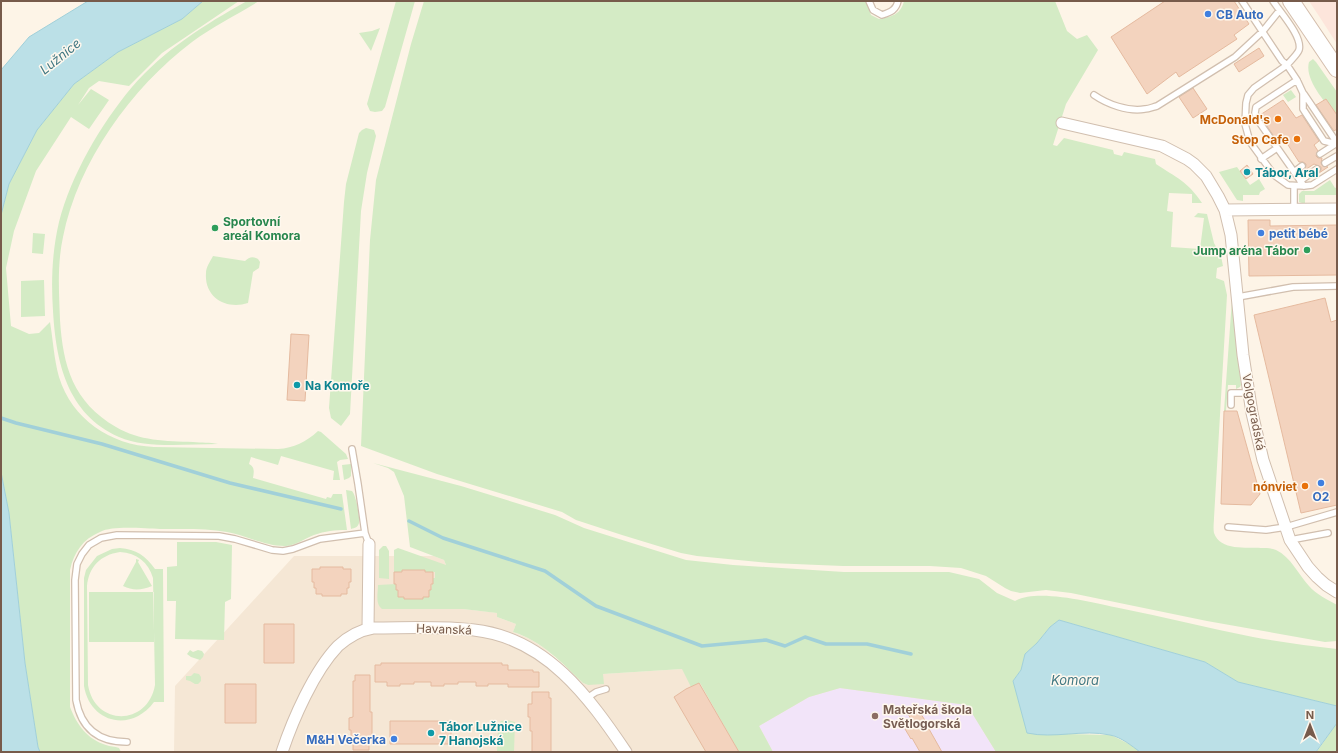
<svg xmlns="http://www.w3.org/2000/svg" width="1338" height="753" font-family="Inter,sans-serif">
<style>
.residential{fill:#f5e7d5}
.commercial{fill:#fde5db}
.education{fill:#f2e4f9}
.green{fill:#d4ebc5;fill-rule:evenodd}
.water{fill:#bbe0e7;stroke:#a1d0d9}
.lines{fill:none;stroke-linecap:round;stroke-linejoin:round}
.stream{stroke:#a1d0d9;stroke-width:3.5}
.building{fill:#f3d3be;stroke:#e5ba9f}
.lane-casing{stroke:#d1bfaf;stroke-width:8}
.street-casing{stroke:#d1bfaf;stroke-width:13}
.secondary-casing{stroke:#d4bead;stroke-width:18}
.lane{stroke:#fff;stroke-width:5.5}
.street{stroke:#fff;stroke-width:11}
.secondary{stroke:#fff;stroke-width:16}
.shop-dot{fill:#3f7fe0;stroke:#fff8ee;stroke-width:1.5}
.food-dot{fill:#e8710a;stroke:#fff8ee;stroke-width:1.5}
.culture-dot{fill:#0f9aa8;stroke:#fff8ee;stroke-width:1.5}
.leisure-dot{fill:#2e9e5b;stroke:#fff8ee;stroke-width:1.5}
.education-dot{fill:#8d6e63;stroke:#fff8ee;stroke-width:1.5}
.labels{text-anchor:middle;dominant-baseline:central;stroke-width:3;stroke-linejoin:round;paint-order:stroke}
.shop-label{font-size:12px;font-weight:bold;fill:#366cbe;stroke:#fff8ee;text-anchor:start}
.food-label{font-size:12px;font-weight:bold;fill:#c56008;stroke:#fff8ee;text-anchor:end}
.culture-label{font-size:12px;font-weight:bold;fill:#0d838f;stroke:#fff8ee;text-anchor:start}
.leisure-label{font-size:12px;font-weight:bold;fill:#27864d;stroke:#fff8ee;text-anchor:start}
.street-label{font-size:12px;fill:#775b4b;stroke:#fff8ee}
.education-label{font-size:12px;font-weight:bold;fill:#785e54;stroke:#fff8ee;text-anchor:start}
.water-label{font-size:13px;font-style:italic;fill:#417883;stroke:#fff8ee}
</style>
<rect width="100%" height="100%" fill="#fdf4e7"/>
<path class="residential" d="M294 556H434L444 560 463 609 498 613 497 617 516 624 513 632 530 639 544 648 583 683 588 685 603 674 682 669 815 679 967 705 1037 752H174L175 686Z"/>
<path class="commercial" d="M1309 1H1337V44L1319 16Z"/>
<path class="education" d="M840 688 967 705 996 752H773L759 726 809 697Z"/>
<path class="green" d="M203 1H239L162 53 129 86 99 81 89 88 78 105 91 89 109 100 89 129 71 117 36 171 14 231 6 268 11 326 29 334 39 333 50 322C53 340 54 359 59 377 72 419 110 445 154 447L278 449C294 448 306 442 318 431L321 432 346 454 348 459 340 460 337 462 340 480H333L334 471 281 456 278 465 251 457 249 464C255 467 254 472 253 478L326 499 327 497 331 498 333 494H342L347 530C335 530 325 531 314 535 304 539 296 545 286 546 267 547 245 535 227 532 206 528 182 529 160 529 145 529 114 525 100 532 83 539 74 552 70 570V707C77 725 87 739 106 745 110 747 115 746 119 748L121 752H40L38 747 25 663 9 513 1 472V215L9 184 37 130 74 84 118 52 182 19Z
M247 1H259C237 15 213 26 192 42 131 88 78 162 63 237 57 265 59 292 60 320 63 366 73 402 116 427 139 441 166 441 193 442 201 443 210 442 218 444 188 444 146 449 119 437 67 414 56 362 53 311 51 281 52 252 59 222 71 175 101 124 132 87 164 50 204 25 247 1Z
M396 1H415L385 107 382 111 375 112 370 111 367 104Z
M424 1H866L871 15 879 19C892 17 901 14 904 1H1055L1067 31 1077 39 1087 35 1098 50 1066 104 1053 145 1057 146 1064 138 1113 150 1114 154 1122 156 1124 152 1155 159 1156 164C1177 178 1187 181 1202 203H1192V194L1169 193 1167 211 1173 212 1171 247 1200 249 1204 218 1194 217 1198 213 1207 214 1214 243 1221 256 1223 266 1217 268 1216 278 1224 281 1227 295 1214 518C1214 522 1213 528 1214 533 1220 551 1247 547 1261 548 1266 548 1271 548 1276 550 1291 557 1298 574 1309 586 1316 594 1328 600 1337 605V641L1325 642 1207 621 1071 593 1046 590 1020 593 1011 591 1005 588 986 576 961 568 930 566H843L770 563 697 556 681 553 622 535 576 520 562 512 437 474 361 446 370 240 376 180 411 44Z
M380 28 371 51 359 33 372 31Z
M1313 59 1316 62 1337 92V117C1326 103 1304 80 1309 62Z
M1291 90 1296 97 1288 102 1283 95Z
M366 128 374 130 376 136 367 173 361 211 350 414 341 426 331 418 329 408 344 202 346 184 359 133 362 130Z
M1237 167 1250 185 1259 179 1265 189 1260 192 1259 195H1243V201L1237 200 1235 197 1219 172Z
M1330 180 1335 188 1337 187V195H1305V204L1299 202V194L1302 191H1314Z
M33 233 45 234 43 254 32 253Z
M213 256 245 261C249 257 253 256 258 259L260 262 259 268 253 272 248 303C227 310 204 298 206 273 206 267 210 262 213 256Z
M44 280 45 316 21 317V281Z
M1232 299 1241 385 1240 387 1236 389V385H1228L1226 411H1224Z
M373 463 461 486 555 515 584 528 686 560 733 565 844 572H949L979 579 997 593 1015 601C1038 588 1093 603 1119 608 1164 617 1208 628 1253 637 1280 642 1309 646 1337 649V706L1238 682 1205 662 1059 620 1050 627 1037 643 1025 654 1021 670 1013 681 1068 734 1111 735 1131 745 1140 752H996L967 705 840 688 809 697 759 726 773 752H739L700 683 691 687 682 669 603 674 604 684 588 685 583 683C562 663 542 641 513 632L516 624 497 617V613L463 609H382C375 604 378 593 378 585L396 584V590H398L404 597 423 599V597L429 590H431L433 578H435V572H425V570H402V572H394V550L398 548 446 565 444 560 410 547 404 496 394 472 388 468Z
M351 464V476L349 478 344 480 342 465Z
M346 490 352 491C356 495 360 517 359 523 358 527 355 528 351 529Z
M177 542H216L232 545 231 599 225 602 224 640 175 639 176 601H167V567L177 566Z
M383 546H386L389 551V579L379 578V550Z
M120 548C136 549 146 556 155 569H163L164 702H154C131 733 90 723 84 686V578L86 570 97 556 112 549ZM120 552C137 553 148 562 153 578L155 685C148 726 95 727 88 685L87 586C89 567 100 555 120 552Z
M136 559 139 560 138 562 152 586C142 590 133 591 123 586L136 562Z
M89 592H154V642H89Z
M190 650 193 652 198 650 202 651 204 654 203 657 200 660 191 657 187 654Z
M194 673 199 674 201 677V681L198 684H195L190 681 186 680V676H191Z
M507 720 515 722 514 752H497L498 724 501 721Z
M1337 723V752H1316L1318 750Z"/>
<path class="water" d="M88 1H203L182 19 118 52 74 84 37 130 9 184 1 215V70L29 37Z
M1 472 9 513 25 663 38 747 40 752H1Z
M1059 620 1205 662 1238 682 1337 706V723L1316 752H1140C1132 746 1121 737 1110 735 1083 729 1054 739 1027 733L1013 681 1021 670 1025 654 1037 643 1050 627Z"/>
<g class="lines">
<path class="stream" d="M1 418 16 423 102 444 230 483 341 509
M409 521 443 538 545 571 596 606 702 646 766 640 785 646 805 637 826 644H867L911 654"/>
</g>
<path class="building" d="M1165 1H1234L1249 24 1234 35 1237 39 1179 77 1176 72 1147 94 1111 37Z
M1259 48 1264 56 1239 72 1234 64Z
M1193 88 1207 109 1193 118 1179 97Z
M1326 99 1337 115V129L1334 131 1316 105Z
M1283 100 1296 118 1302 115 1319 141 1314 145 1318 151 1316 156 1318 158H1322L1321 163 1323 166 1328 167 1319 173 1321 170V167L1314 164 1305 170 1306 164 1303 162H1299L1281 134 1275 138 1261 117 1260 115Z
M1247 165 1253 174 1246 179 1240 171Z
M1248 220H1270V226L1337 225V275L1249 276Z
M1325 298 1331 322 1337 320V505L1301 513 1254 315Z
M291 334 309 335 305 401 287 400Z
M1224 411H1237L1260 494 1251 505 1221 504Z
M320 567H343V569H351V582H349V588H347V594H341V596H322V594H316V588H314V582H312V569H320Z
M402 570H425V572H433V584H431V590H429V597H423V599H404V597H398V590H396V584H394V572H402Z
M264 624H294V663H264Z
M381 663H502V665H508V670H533V672H539V687H508V684H488V686H476V682H458V684H444V686H431V682H414V684H400V686H387V682H375V665H381Z
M355 675H370V712H372V744H369V750H353V744H351V730H349V718L353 717V681H355Z
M699 683 739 752H706L674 697 686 689Z
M225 684H256V723H225Z
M532 692H549V698H551V752H532V731H530V717H528V704H532Z
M917 708 930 728 929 729 942 752H920L912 738 911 739 905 729 914 724 908 714Z
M390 721H451V744H390Z"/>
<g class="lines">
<g class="lane-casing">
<path id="lane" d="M869 1 873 10 882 15C891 12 896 10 898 1
M1242 1 1282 61 1287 65 1254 88 1248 95 1246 103 1245 124 1250 142 1274 175 1288 185 1304 186 1312 185 1337 169
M1273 1C1280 12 1303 37 1299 50 1297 55 1290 61 1287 65L1297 80 1303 93V109L1324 141 1337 144
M1297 80 1256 107 1255 113 1257 119 1304 186
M1304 94 1337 143 1320 154
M1094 95C1107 104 1128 112 1145 109 1149 109 1153 107 1157 106L1235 57 1263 31 1279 11
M1261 159 1277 148
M1325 163 1337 156
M1294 172 1302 166
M1300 181 1317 169
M1294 186V209
M1238 297 1293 287 1337 286
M1231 405V393H1249
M352 449 358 484 365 533 369 544
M1228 527 1266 530 1286 527 1337 512
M1290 540 1328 533
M587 698 596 692 606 689
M127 742C98 742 81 728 76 700L75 580 77 564 82 554 89 545 101 538 117 535 219 536 235 539 272 550 283 551 293 549 320 539 365 533"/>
</g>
<g class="street-casing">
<path id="street" d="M1062 123 1162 146 1187 159 1194 164 1206 176 1218 196 1225 210 1231 235 1243 355 1252 413 1263 460 1290 540 1308 567 1317 577 1326 585 1337 592
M1225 210 1337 209
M368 629 369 544
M282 752C293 719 314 671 338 646 348 637 361 630 373 628 407 628 441 626 474 630 546 638 589 697 626 752"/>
</g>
<g class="secondary-casing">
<path id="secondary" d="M1291 1 1337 69"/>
</g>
<use href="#lane" class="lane"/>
<use href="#street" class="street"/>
<use href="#secondary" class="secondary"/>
</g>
<g class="shop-dot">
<circle cx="1208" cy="14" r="4"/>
<circle cx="1261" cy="233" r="4"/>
<circle cx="1321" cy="483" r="4"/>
<circle cx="394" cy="739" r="4"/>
</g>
<g class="food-dot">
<circle cx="1278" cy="119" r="4"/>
<circle cx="1297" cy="139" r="4"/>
<circle cx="1305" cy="486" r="4"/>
</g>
<g class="culture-dot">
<circle cx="1247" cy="172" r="4"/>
<circle cx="297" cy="385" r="4"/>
<circle cx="431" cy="733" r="4"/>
</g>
<g class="leisure-dot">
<circle cx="215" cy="228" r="4"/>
<circle cx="1307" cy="250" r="4"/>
</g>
<circle class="education-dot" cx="875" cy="716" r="4"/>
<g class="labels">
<g class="shop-label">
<text x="1216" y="14">CB Auto</text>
<text x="1269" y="233">petit bébé</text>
<text x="1321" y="496" text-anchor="middle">O2</text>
<text x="386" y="739" text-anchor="end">M&amp;H Večerka</text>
</g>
<g class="food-label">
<text x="1270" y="119">McDonald's</text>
<text x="1289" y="139">Stop Cafe</text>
<text x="1297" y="486">nónviet</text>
</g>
<g class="culture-label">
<text x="1255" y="172">Tábor, Aral</text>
<text x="305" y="385">Na Komoře</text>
<text x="439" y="726">Tábor Lužnice<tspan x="439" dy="14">7 Hanojská</tspan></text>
</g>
<g class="leisure-label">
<text x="223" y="221">Sportovní<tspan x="223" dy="14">areál Komora</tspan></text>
<text x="1299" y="250" text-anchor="end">Jump aréna Tábor</text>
</g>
<g class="street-label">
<text transform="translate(1254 412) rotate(79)">Volgogradská</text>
<text transform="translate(444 629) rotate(2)">Havanská</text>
</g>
<g class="education-label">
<text x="883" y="709">Mateřská škola<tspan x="883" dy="14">Světlogorská</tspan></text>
</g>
<g class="water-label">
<text transform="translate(60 56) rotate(-39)">Lužnice</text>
<text x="1075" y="680">Komora</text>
</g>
</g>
<rect width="1338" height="753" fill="none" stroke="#775b4b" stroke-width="4"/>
<g transform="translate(1310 725)" stroke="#fff8ee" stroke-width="3" paint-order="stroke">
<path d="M0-3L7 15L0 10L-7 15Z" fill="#775b4b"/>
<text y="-6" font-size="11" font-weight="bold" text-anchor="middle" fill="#775b4b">N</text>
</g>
</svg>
